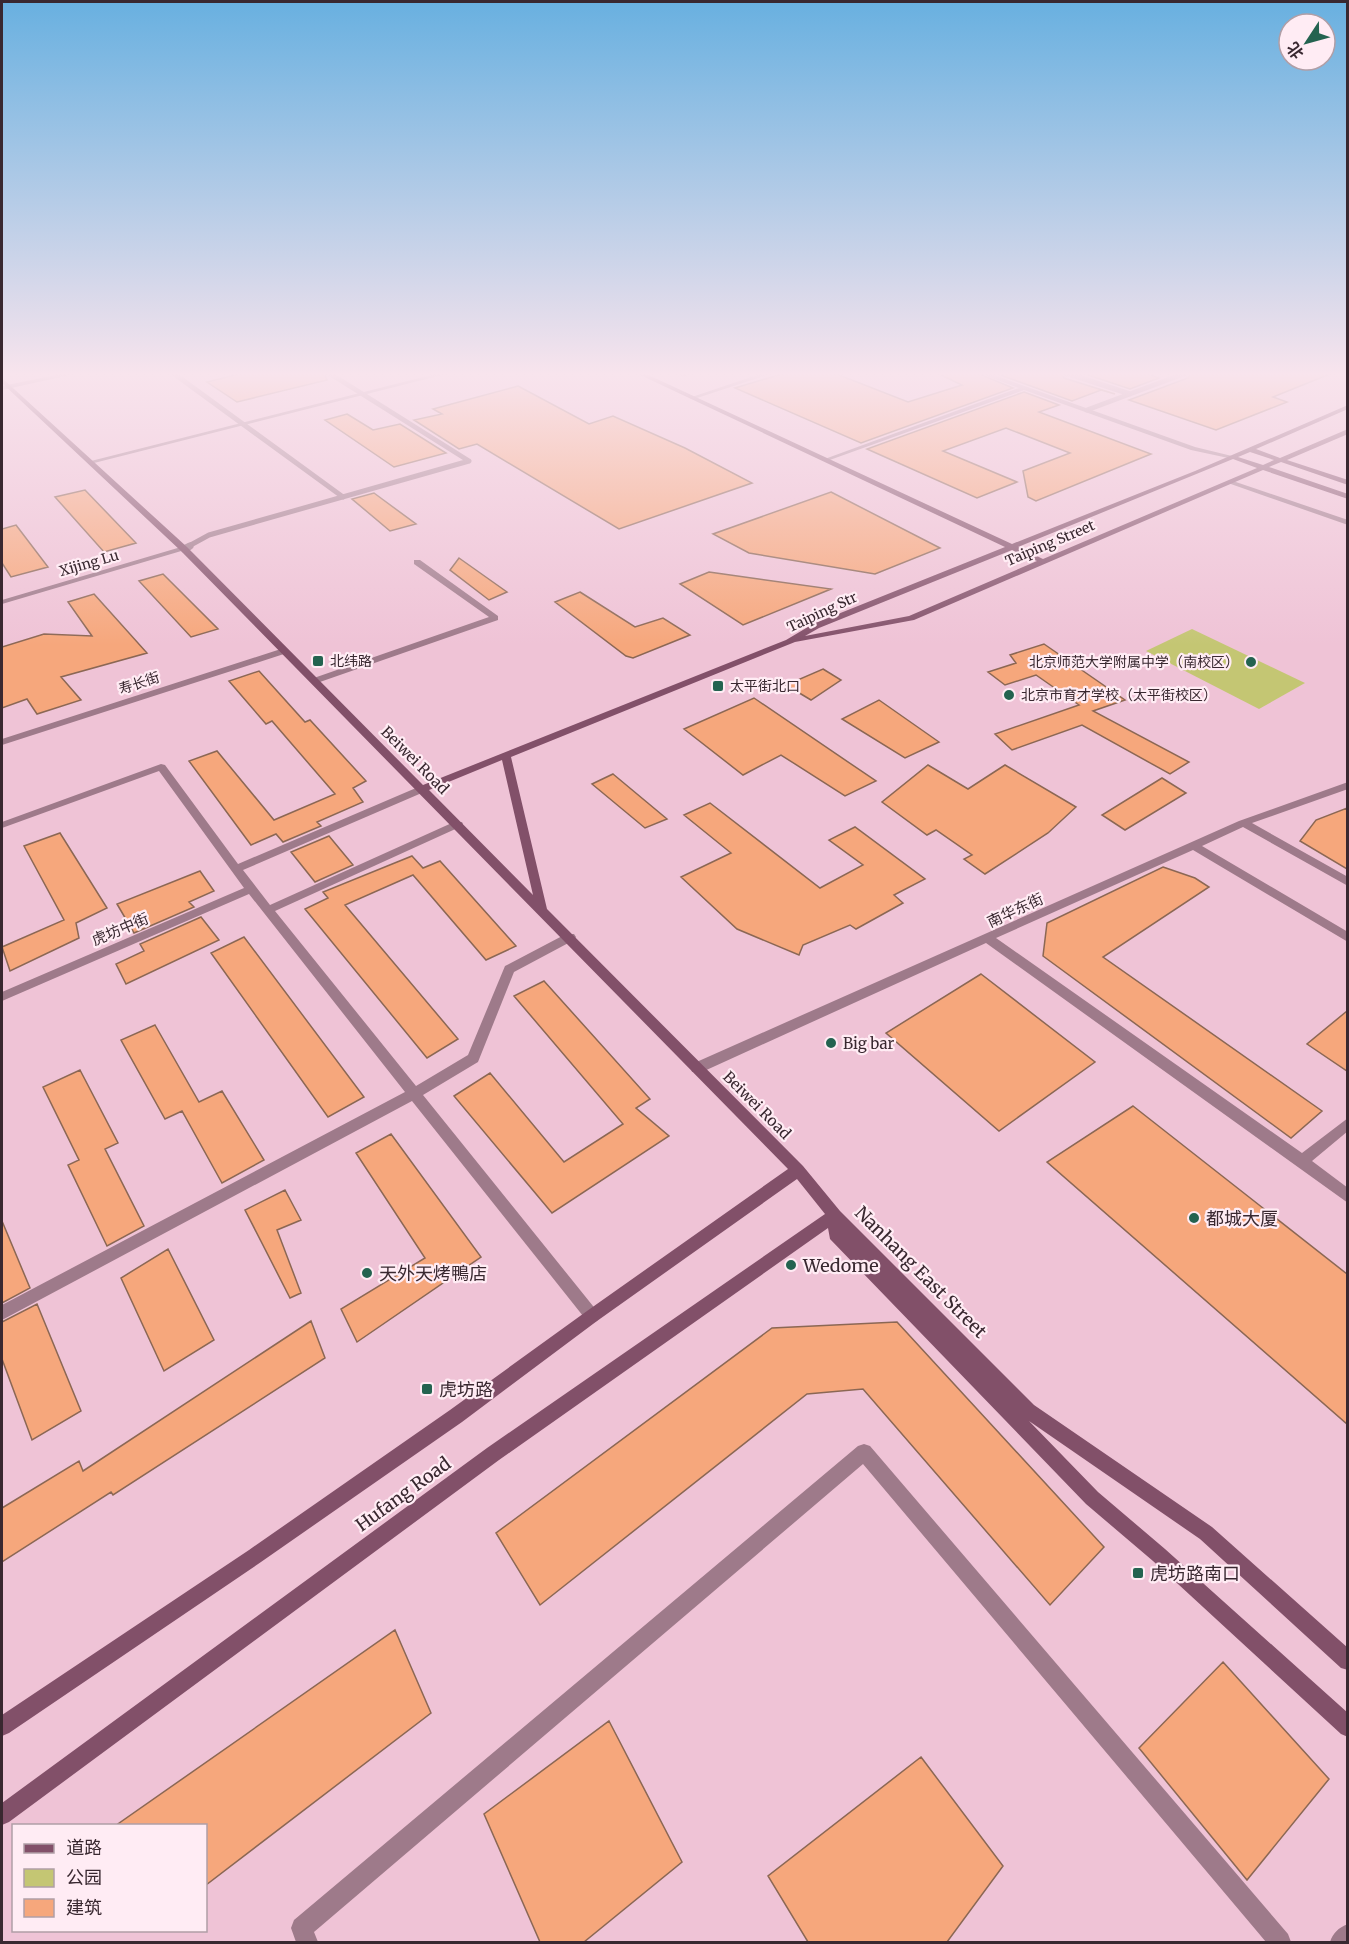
<svg xmlns="http://www.w3.org/2000/svg" width="1349" height="1944" font-family="Merriweather,'Noto Sans SC',serif">
<style>
.green{fill:#c4c673}
.building{fill:#f6a77c;stroke:#8b6754;stroke-width:1.5}
.lines{fill:none;stroke-linecap:round;stroke-linejoin:round}
.lane-far1{stroke:#9e7a8a;stroke-width:5}
.lane{stroke:#9e7a8a;stroke-width:7}
.street{fill:#9e7a8a;fill-rule:evenodd}
.secondary{fill:#825069;fill-rule:evenodd}
.poi-dot{fill:#246350;stroke:#ffecf4;stroke-width:2}
.labels{text-anchor:middle;dominant-baseline:central;stroke-width:4.5;stroke-linejoin:round;paint-order:stroke}
.far-street-label{font-size:14px;fill:#392830;stroke:#ffecf4}
.far-poi-label{font-size:14px;fill:#392830;stroke:#ffecf4;text-anchor:start}
.street-label{font-size:15px;fill:#392830;stroke:#ffecf4}
.poi-label{font-size:15px;fill:#392830;stroke:#ffecf4;text-anchor:start}
.near-poi-label{font-size:18px;fill:#392830;stroke:#ffecf4;text-anchor:start}
.near-street-label{font-size:18px;fill:#392830;stroke:#ffecf4}
</style>
<rect width="100%" height="100%" fill="#efc3d6"/>
<path class="green" d="M1192 629 1305 683 1259 709 1146 651Z"/>
<path class="building" d="M243 373H324L327 380 237 402 207 382Z
M785 373H834L908 402 962 385 937 373H977L1013 388 861 443 735 388Z
M995 373H1061L1064 378 1115 394 1101 390 1072 401Z
M1082 373H1146L1159 378 1130 389Z
M1191 373H1330V374L1273 397 1287 402 1216 430 1129 400 1188 378Z
M518 386 589 424 613 416 685 448 752 483 619 529 477 444 459 449 414 420 442 414 433 409Z
M1024 392 1059 405 1039 412 1151 454 1036 501 1028 497 1023 471 1070 453 1006 428 943 451 1017 482 977 498 867 449Z
M347 414 373 430 400 424 446 453 394 467 325 420Z
M85 490 136 543 104 552 55 497Z
M831 492 940 548 875 574 749 553 713 534Z
M374 493 416 524 390 531 352 499Z
M16 525 48 567 11 577 2 563V529Z
M459 558 507 592 489 600 450 570Z
M709 572 831 589 743 625 680 584Z
M163 574 218 629 191 637 139 581Z
M580 592 635 627 663 618 690 635 633 658 626 656 555 602Z
M94 594 147 653 61 677 81 700 37 714 27 699 2 708V647L44 634 92 636 68 602Z
M1044 644 1125 700 1093 711 1189 762 1170 774 1082 725 1012 750 995 734 1079 705 1036 675 1005 685 988 672 1016 663 1010 655Z
M823 669 841 680 811 700 786 685Z
M259 671 305 722 310 720 366 781 353 788 363 802 317 822 321 826 283 842 276 834 251 845 189 761 217 751 274 820 335 794 272 721 266 724 229 681Z
M754 698 876 781 845 796 781 755 743 775 684 729Z
M879 700 939 742 905 758 842 719Z
M928 765 968 789 1005 765 1076 807 1048 833 985 874 964 859 972 855 936 830 927 835 882 802Z
M613 774 667 819 645 828 592 784Z
M1162 778 1186 793 1125 830 1102 815Z
M710 803 820 888 863 865 829 840 855 827 925 879 894 895 903 903 856 929 850 925 803 945 799 955 737 929 681 877 731 853 684 815Z
M1347 808V869L1300 841 1316 820Z
M60 833 107 908 76 923 79 938 10 971 2 947 64 920 24 846Z
M329 836 353 865 315 882 291 852Z
M412 856 423 868 440 861 516 946 486 960 413 875 345 905 458 1039 427 1058 305 909 328 898 323 892Z
M1163 867 1195 878 1209 887 1103 957 1322 1111 1291 1138 1043 956 1047 923Z
M200 871 214 891 189 902 194 907 134 933 117 904Z
M201 917 219 940 126 984 116 964 144 951 140 944Z
M244 937 364 1097 328 1117 211 953Z
M981 974 1095 1062 999 1131 886 1033Z
M544 981 650 1099 636 1108 669 1136 552 1213 454 1096 490 1073 564 1162 623 1124 514 996Z
M1347 1011V1071L1307 1044Z
M155 1025 199 1102 222 1091 264 1160 222 1183 182 1111 165 1119 121 1040Z
M80 1070 118 1143 105 1149 144 1226 107 1246 68 1165 79 1160 43 1087Z
M1133 1106 1347 1274V1424L1047 1162Z
M391 1134 481 1257 357 1342 341 1309 425 1258 356 1153Z
M285 1190 301 1220 277 1230 301 1293 290 1298 245 1210Z
M2 1221 30 1288 2 1303Z
M168 1249 214 1340 164 1371 121 1278Z
M37 1304 81 1411 32 1440 2 1359V1322Z
M311 1321 325 1358 113 1495 111 1492 2 1562V1508L79 1461 83 1471Z
M897 1322 1104 1547 1050 1605 863 1389 807 1394 540 1605 496 1533 772 1328Z
M395 1630 431 1713 206 1885V1826H115Z
M1223 1662 1329 1779 1247 1880 1139 1748Z
M609 1721 682 1862 584 1942H540L484 1814Z
M921 1757 1003 1866 947 1942H808L768 1876Z"/>
<g class="lines">
<path class="lane-far1" d="M173 373 343 497
M329 373 469 461
M1066 373 1130 394
M682 374 687 373
M1087 410 1186 373
M187 547 209 535 469 461"/>
<path class="lane" d="M184 549 190 546"/>
<path class="street" d="M66 373H79L2 390V386Z
M439 373H450L90 464 87 462Z
M763 373H773L694 399 689 398Z
M979 373H988L1195 447 1236 457 1233 459 1191 450 1024 390 827 461 822 460 1019 388Z
M1230 480 1348 520V525L1228 483 1227 482Z
M181 547 188 549 2 604V600Z
M414 560H420L498 616V620L317 683H311V679L489 617 414 564Z
M284 648 287 649V653L2 745V739Z
M161 764 165 765 238 864 416 788H424V792L243 870 270 905 454 822H462L463 824 462 826 275 911 416 1086 468 1055 505 966 566 934H574L576 937 574 940 514 972 478 1062 423 1095 597 1311 600 1316 597 1321 592 1323 587 1321 412 1101 2 1320V1305L405 1092 249 894 2 1001V992L244 888 159 771 2 828V822Z
M1348 782V789L1252 823 1348 877V886L1243 827 1202 846 1348 932V942L1193 850 996 938 1302 1153 1348 1118V1131L1312 1161 1348 1188V1203L986 943 702 1072H692L691 1068 692 1064 1239 821Z
M864 1444 870 1446 1288 1934 1291 1942H1266L863 1464 314 1932 318 1942H296L291 1928 294 1920 858 1446Z
M1348 1924V1942H1330C1333 1933 1338 1928 1348 1924Z"/>
<path class="secondary" d="M636 373H644L1012 544 1195 471 1348 405V409L1256 449 1280 458 1348 429V434L1287 460 1348 480V485L1281 462 1269 467 1348 494V499L1263 470 914 620 795 642 511 757 547 909 803 1166 840 1211 1034 1405 1212 1527 1348 1648V1670L1341 1668 1200 1539 1029 1421 1098 1492 1165 1549 1348 1713V1737L1341 1734 1153 1561 1086 1504 830 1239 828 1228 499 1460 9 1822 2 1825V1803L487 1448 825 1214 797 1179 597 1321 462 1422 261 1562 9 1733 2 1736V1715L249 1550 450 1410 587 1311 788 1169 181 551 2 383V378L187 547 423 785 786 640 813 624 1005 547ZM1250 452 1274 460 1263 465 1238 457ZM1233 459 1257 468 1043 559 1018 547ZM1012 550 1037 561 909 616 805 636 819 628ZM502 760 533 895 429 790Z"/>
</g>
<linearGradient id="sky" x2="0" y2="1"><stop stop-color="#68b0e0"/><stop offset="0.58" stop-color="#f8e4ed"/><stop offset="1" stop-color="#f8e4ed" stop-opacity="0"/></linearGradient>
<rect width="1349" height="645" fill="url(#sky)"/>
<g class="poi-dot">
<rect x="312" y="655" width="12" height="12" rx="3"/>
<circle cx="1251" cy="662" r="6"/>
<rect x="712" y="680" width="12" height="12" rx="3"/>
<circle cx="1009" cy="695" r="6"/>
<circle cx="831" cy="1043" r="6"/>
<circle cx="1194" cy="1218" r="6"/>
<circle cx="791" cy="1265" r="6"/>
<circle cx="367" cy="1273" r="6"/>
<rect x="421" y="1383" width="12" height="12" rx="3"/>
<rect x="1132" y="1567" width="12" height="12" rx="3"/>
</g>
<g class="labels">
<g class="far-street-label">
<text transform="translate(1050 543) rotate(-23)">Taiping Street</text>
<text transform="translate(89 563) rotate(-16)">Xijing Lu</text>
<text transform="translate(822 612) rotate(-25)">Taiping Str</text>
<text transform="translate(139 683) rotate(-18)">寿长街</text>
</g>
<g class="far-poi-label">
<text x="330" y="661">北纬路</text>
<text x="1239" y="662" text-anchor="end">北京师范大学附属中学（南校区）</text>
<text x="730" y="686">太平街北口</text>
<text x="1021" y="695">北京市育才学校（太平街校区）</text>
</g>
<g class="street-label">
<text transform="translate(415 760) rotate(45)">Beiwei Road</text>
<text transform="translate(1015 910) rotate(-25)">南华东街</text>
<text transform="translate(120 929) rotate(-23)">虎坊中街</text>
<text transform="translate(757 1105) rotate(45)">Beiwei Road</text>
</g>
<g class="poi-label">
<text x="843" y="1043">Big bar</text>
</g>
<g class="near-poi-label">
<text x="1206" y="1218">都城大厦</text>
<text x="803" y="1265">Wedome</text>
<text x="379" y="1273">天外天烤鴨店</text>
<text x="439" y="1389">虎坊路</text>
<text x="1150" y="1573">虎坊路南口</text>
</g>
<g class="near-street-label">
<text transform="translate(921 1272) rotate(45)">Nanhang East Street</text>
<text transform="translate(403 1494) rotate(-36)">Hufang Road</text>
</g>
</g>
<rect width="1349" height="1944" fill="none" stroke="#392830" stroke-width="6"/>
<rect x="12" y="1824" width="195" height="108" fill="#ffecf4" stroke="#b09ea6" stroke-width="1.5"/>
<rect x="24" y="1844" width="30" height="9" fill="#825069" stroke="#b09ea6" stroke-width="1.5"/>
<text x="66" y="1854" font-size="18" fill="#392830">道路</text>
<rect x="24" y="1869" width="30" height="18" fill="#c4c673" stroke="#b09ea6" stroke-width="1.5"/>
<text x="66" y="1884" font-size="18" fill="#392830">公园</text>
<rect x="24" y="1899" width="30" height="18" fill="#f6a77c" stroke="#b09ea6" stroke-width="1.5"/>
<text x="66" y="1914" font-size="18" fill="#392830">建筑</text>
<g transform="translate(1307 42) rotate(234)"><circle r="28" fill="#ffecf4" stroke="#b09ea6" stroke-width="1.5"/>
<path d="M0-4.5L10 22L0 15L-10 22Z" fill="#246350"/>
<text y="-9" font-size="16" font-weight="bold" text-anchor="middle" fill="#392830">北</text>
</g>
</svg>
